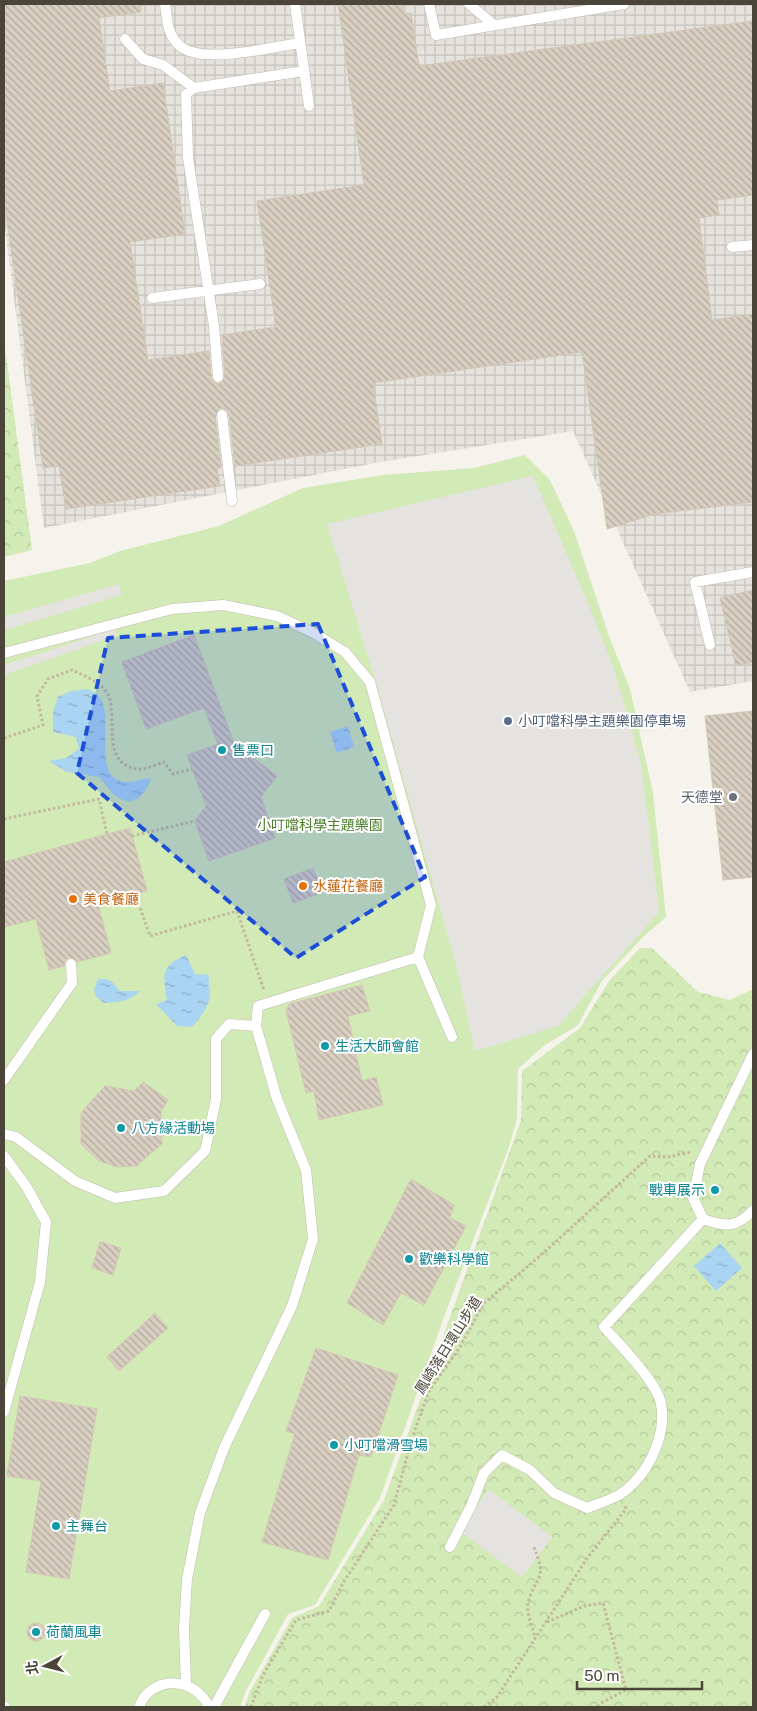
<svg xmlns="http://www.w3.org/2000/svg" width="757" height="1711" font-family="'Public Sans','Noto Sans TC',sans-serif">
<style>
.industrial{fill:url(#industrial-grid)}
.green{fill:#d2eab5}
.forest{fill:url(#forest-crowns)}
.parking{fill:#e5e3e0}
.water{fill:url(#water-ripples)}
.building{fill:url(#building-back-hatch);stroke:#d3c7b4}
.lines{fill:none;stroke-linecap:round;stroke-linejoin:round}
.lane-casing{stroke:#c2bbae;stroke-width:11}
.path{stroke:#c4b79f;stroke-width:3;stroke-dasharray:2.5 2.5;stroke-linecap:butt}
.lane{stroke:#fff;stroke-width:10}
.marked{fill:#1d4ed8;fill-opacity:0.2;stroke:#1d4ed8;stroke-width:4;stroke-dasharray:10 6;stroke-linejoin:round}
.service-dot{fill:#5c6f8a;stroke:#fff;stroke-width:2}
.culture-dot{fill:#0f9aa8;stroke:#fff;stroke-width:2}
.worship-dot{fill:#6b7280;stroke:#fff;stroke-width:2}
.food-dot{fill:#e8710a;stroke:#fff;stroke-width:2}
.labels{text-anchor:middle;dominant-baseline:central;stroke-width:4;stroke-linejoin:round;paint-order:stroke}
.service-label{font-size:14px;fill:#4e5e75;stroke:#fff;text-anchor:start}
.culture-label{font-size:14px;fill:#0d838f;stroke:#fff;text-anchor:start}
.worship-label{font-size:14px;fill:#5b616d;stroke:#fff;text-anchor:end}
.park-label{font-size:14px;fill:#4a7f2a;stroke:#fff}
.food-label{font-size:14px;fill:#c56008;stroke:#fff;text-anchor:start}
.street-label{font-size:14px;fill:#4b4439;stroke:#fff}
</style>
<defs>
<pattern id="industrial-grid" width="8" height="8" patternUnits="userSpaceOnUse" patternTransform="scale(1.25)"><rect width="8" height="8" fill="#e6e2dd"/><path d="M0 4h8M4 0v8" fill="none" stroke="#c7c3be"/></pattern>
<pattern id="forest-crowns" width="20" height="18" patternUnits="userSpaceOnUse" patternTransform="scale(1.25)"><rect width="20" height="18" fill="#d2eab5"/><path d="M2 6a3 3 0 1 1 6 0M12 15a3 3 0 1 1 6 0" fill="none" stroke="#b6ca9c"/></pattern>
<pattern id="water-ripples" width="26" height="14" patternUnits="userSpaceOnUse" patternTransform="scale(1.25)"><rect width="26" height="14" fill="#a9d4f2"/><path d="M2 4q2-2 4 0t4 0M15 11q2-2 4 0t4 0" fill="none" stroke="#8caec5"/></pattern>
<pattern id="building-back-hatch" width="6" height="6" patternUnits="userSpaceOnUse" patternTransform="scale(1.25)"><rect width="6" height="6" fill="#d8cfc1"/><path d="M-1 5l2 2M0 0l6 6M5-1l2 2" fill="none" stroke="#b1aa9e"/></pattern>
</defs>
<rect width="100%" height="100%" fill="#f6f3ec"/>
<path class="industrial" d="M4 4H753V681L690 692 573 431 375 463 44 528 4 221Z"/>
<path class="green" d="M525 455 550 480 574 531 609 636 630 689 653 793 666 917 644 936 602 981 578 1025 545 1045 518 1069 517 1119 509 1147 445 1314 380 1498 315 1605 288 1614 245 1693 240 1707H4V581L90 563 120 551 219 526 303 488 383 475 474 468Z"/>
<path class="forest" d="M4 340 32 550 4 557Z
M640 948H652L698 992 730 1000 753 989V1707H245L249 1693 292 1618 319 1606 384 1500 521 1120 522 1071 580 1028 609 981Z"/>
<path class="parking" d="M533 476 587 601 614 669 641 764 659 912 558 1026 475 1051 456 964 375 679 327 524Z
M119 584 122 595 4 630V617Z
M115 629 116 636 4 675V665Z
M488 1489 552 1537 522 1577 461 1532Z"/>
<path class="water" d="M88 689C90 691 96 692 98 695 118 716 87 781 128 782 135 782 143 778 151 778 147 791 135 809 119 798 111 794 105 783 99 777L67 772 49 761 66 758 79 749 76 737 53 732V712L58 697 71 691Z
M348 726 354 747 337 753 330 732Z
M186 955 195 974 209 975C208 983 210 988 210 995 209 1007 200 1018 192 1027L177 1026 156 1004 167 1000C163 975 160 966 186 955Z
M98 979C109 978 113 982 120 991H139C133 1001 116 1002 104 1003L96 997 94 989Z
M720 1243 742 1268 716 1291 694 1266Z"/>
<path class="building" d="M4 4H141V12L99 18 110 91 163 83 185 234 130 242 148 360 209 351 211 378 218 384 222 382 225 377 222 335 276 327 257 201 364 185 338 4H402L404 14 411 13 419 66 753 21V195L717 200 719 215 699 218 712 320 753 314V502L655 514 607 529 582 352 373 383 382 444 235 466 229 414 225 409 221 408 215 415 221 468H217L220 486 66 509 59 466 43 468 4 201Z
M753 590V662L736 666 720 598Z
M194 635 234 743 277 776 261 797 275 838 209 861 195 821 206 806 187 755 218 744 204 708 146 729 122 662Z
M753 711V877L723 880 705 716Z
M130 828 147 891 98 904 111 953 77 962 70 957 65 960 64 966 49 970 36 919 4 927V862Z
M313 868 323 892 293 903 284 879Z
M362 985 370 1011 348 1016 362 1081 376 1077 383 1105 319 1120 314 1091 306 1093 286 1010 289 1004Z
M143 1082 168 1100 161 1111 162 1144 136 1166 117 1167 99 1161 81 1144V1113L105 1086 134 1091Z
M411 1179 454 1205 450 1218 466 1226 424 1305 401 1293 383 1325 347 1303Z
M100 1242 121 1248 113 1275 92 1268Z
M155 1313 168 1328 119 1371 107 1357Z
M316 1348 398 1375 371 1457 359 1455 328 1560 262 1542 295 1434 286 1431Z
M20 1396 97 1409 69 1579 26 1572 41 1481 7 1476Z
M27 1632a9 9 0 1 1 18 0a9 9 0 1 1-18 0Z"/>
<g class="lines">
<g class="lane-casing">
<path id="lane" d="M165 4C167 18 167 36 180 46 202 65 272 47 300 43
M295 4 309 106
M429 4 436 35 624 4
M469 4 494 25
M125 39 143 59 163 65 194 88
M732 247 753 245
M152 298 260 284
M218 377 214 326 188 158 186 94 194 88 304 71
M222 415 232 501
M710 645 695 582 753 572
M4 653 172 609 223 605 277 616 312 632 345 652 370 682 413 839 431 905 418 957 452 1037
M753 1054 700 1164 693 1198 703 1219C725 1227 737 1228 753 1210
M4 1080 72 983 71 964
M4 1134 16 1137 75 1181 115 1198 164 1191 205 1151 216 1099V1039L229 1024 256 1026
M4 1156 26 1186 46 1222 40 1282 4 1412
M450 1547 471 1506 484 1473 502 1455 530 1470 554 1493 587 1508C597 1504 610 1500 619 1495 647 1477 667 1437 661 1404 658 1383 619 1344 604 1327L703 1219
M186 1685 184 1629 187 1579 200 1513 224 1448 292 1306 313 1239 306 1170 277 1099 256 1026 258 1006 418 957
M4 1707H5
M139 1707C151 1674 196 1677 209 1707
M214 1707 265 1614"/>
</g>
<path class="path" d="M4 738 43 725 37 696 48 679 72 670C85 676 104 683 109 697 117 719 101 765 138 769 145 770 157 764 164 762L173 774 192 769
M4 819 99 799 107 834
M132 836 195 821
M135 894 150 936 237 911 264 990
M534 1547C548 1583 536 1573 528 1603 526 1612 533 1628 535 1638
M547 1622 584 1606 603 1603 626 1690 601 1703 598 1707
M251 1707 263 1675 296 1620 329 1611 343 1583 394 1505 412 1438 429 1391 460 1347 484 1303 540 1256 650 1156 668 1157 691 1152
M484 1707 497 1697 588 1557 626 1509 625 1506"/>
<use href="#lane" class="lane"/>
</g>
<path class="marked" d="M318 624 425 877 296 958 77 773 108 638Z"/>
<circle class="service-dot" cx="508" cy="721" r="5"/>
<g class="culture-dot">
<circle cx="222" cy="750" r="5"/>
<circle cx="325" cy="1046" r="5"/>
<circle cx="121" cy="1128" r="5"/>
<circle cx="715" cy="1190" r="5"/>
<circle cx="409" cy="1259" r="5"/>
<circle cx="334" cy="1445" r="5"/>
<circle cx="56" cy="1526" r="5"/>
<circle cx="36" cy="1632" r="5"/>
</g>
<circle class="worship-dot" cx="733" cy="797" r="5"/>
<g class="food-dot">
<circle cx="303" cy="886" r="5"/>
<circle cx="73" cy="899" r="5"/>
</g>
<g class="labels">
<g class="service-label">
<text x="518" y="721">小叮噹科學主題樂園停車場</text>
</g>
<g class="culture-label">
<text x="232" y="750">售票口</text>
<text x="335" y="1046">生活大師會館</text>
<text x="131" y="1128">八方緣活動場</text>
<text x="705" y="1190" text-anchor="end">戰車展示</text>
<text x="419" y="1259">歡樂科學館</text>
<text x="344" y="1445">小叮噹滑雪場</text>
<text x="66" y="1526">主舞台</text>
<text x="46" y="1632">荷蘭風車</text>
</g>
<g class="worship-label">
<text x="723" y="797">天德堂</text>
</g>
<g class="park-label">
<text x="320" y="825">小叮噹科學主題樂園</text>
</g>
<g class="food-label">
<text x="313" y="886">水蓮花餐廳</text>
<text x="83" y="899">美食餐廳</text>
</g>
<g class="street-label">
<text transform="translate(448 1345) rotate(-58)">鳳崎落日環山步道</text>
</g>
</g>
<rect width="757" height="1711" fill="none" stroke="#4b4439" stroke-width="10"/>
<g transform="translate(45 1666) rotate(263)" stroke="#ffffff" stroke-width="4" paint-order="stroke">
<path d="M0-4L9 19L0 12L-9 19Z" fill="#4b4439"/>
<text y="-8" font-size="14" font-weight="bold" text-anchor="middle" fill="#4b4439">北</text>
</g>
<path d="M577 1681v8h125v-8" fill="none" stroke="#4b4439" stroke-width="2.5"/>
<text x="584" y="1681" font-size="15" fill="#4b4439" stroke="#ffffff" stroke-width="4" paint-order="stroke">50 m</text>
</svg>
